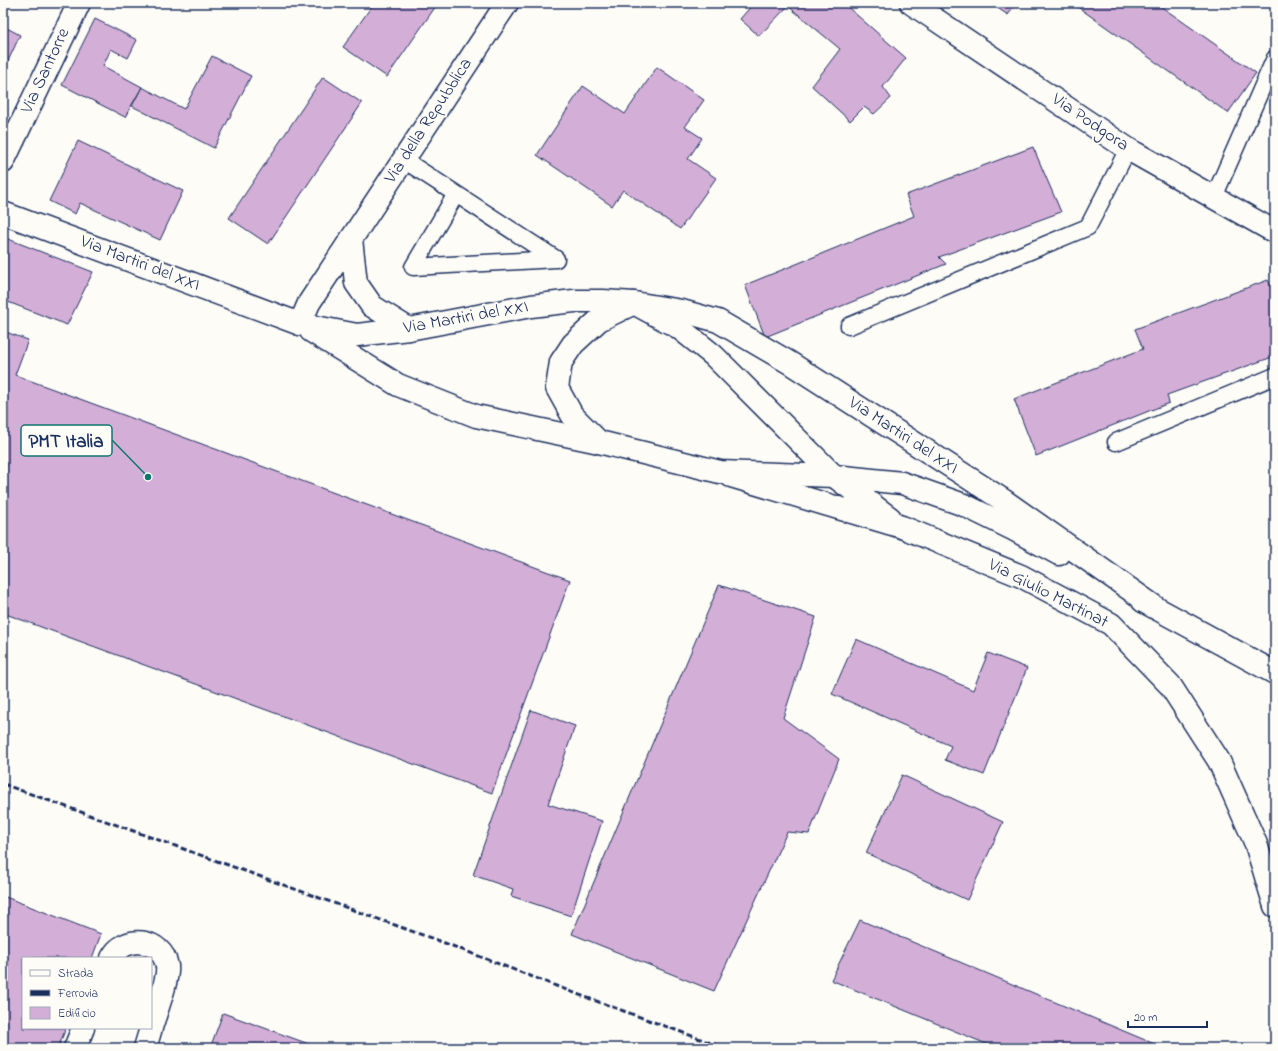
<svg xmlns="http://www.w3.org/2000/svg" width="1278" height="1051" font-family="'Indie Flower',sans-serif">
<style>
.building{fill:#d3aed7;stroke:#1b2f5e}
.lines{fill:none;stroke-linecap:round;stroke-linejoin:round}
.service-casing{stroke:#1b2f5e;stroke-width:19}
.minor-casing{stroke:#1b2f5e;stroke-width:25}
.tertiary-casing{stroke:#1b2f5e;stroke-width:25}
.service{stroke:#fdfcf7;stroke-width:16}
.minor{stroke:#fdfcf7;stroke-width:22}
.tertiary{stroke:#fdfcf7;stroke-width:22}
.rail{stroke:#1b2f5e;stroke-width:3;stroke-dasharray:6 3;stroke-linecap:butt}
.labels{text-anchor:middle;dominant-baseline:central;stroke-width:4;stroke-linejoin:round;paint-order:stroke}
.street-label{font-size:18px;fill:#1b2f5e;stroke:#fdfcf7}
.leader{fill:none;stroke:#0f766e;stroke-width:1.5}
.callout-dot{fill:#0f766e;stroke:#fdfcf7;stroke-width:1.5}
.callout{fill:#fdfcf7;stroke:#0f766e;stroke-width:1.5}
.callout-label{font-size:19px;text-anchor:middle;font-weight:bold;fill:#1b2f5e}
</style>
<rect width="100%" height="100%" fill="#fdfcf7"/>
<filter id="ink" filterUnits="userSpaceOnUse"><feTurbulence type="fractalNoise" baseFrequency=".025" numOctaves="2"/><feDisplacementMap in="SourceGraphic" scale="8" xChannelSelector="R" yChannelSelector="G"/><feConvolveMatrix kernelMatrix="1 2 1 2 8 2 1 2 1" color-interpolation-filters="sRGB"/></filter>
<g filter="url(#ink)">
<path class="building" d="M374 3H438L387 77 343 47Z
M754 3H843L906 58 883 87 891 98 874 114 864 107 850 121 812 86 840 49 788 6 759 36 740 19Z
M990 3H1016L1008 15Z
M1072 3H1156L1256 73 1228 113Z
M95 19 137 40 128 58 111 49 103 66 142 87 125 117 62 85Z
M3 26 20 35 3 72Z
M212 56 251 76 214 148 132 106 142 87 184 109Z
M657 67 704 100 685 127 702 138 688 159 716 178 680 229 623 190 612 206 537 155 583 86 625 114Z
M323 77 362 103 268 244 229 218Z
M78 141 183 191 160 240 80 203 75 214 49 201Z
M1033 147 1061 212 939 257 946 264 765 337 745 285 914 216 906 195Z
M3 237 93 272 67 325 3 300Z
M1268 280 1275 296V356L1167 395 1169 403 1036 456 1014 399 1143 349 1135 329Z
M3 331 28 340 15 375 570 580 492 793 3 613Z
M719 585 816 617 783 718 839 759 809 834 787 832 714 991 572 934Z
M856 639 973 690 988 653 1027 668 984 775 945 760 951 746 832 694Z
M531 710 575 726 548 804 602 821 571 916 511 896 513 889 473 875Z
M902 775 1003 822 967 900 866 853Z
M3 896 101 934 92 958H23V1028H66L58 1048H3Z
M860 920 1164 1048H996L831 980Z
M223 1013 320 1048H210Z"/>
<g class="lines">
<g class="service-casing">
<path id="service" d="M404 160 556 259 413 267 456 194
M1214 197 1275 58
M849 326 1088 227 1128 149
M1116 442 1275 376"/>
</g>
<g class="minor-casing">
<path id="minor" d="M911 3 1128 149 1275 232
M3 162 79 3
M351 239 356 283 372 306 409 329
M300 324 309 303 507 3
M599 442 572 415 557 388 561 362 573 344 599 320 634 303 678 327 713 355 834 476 890 518
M731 476 902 527 1021 576 1111 624 1170 685 1219 761 1256 844 1275 906
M112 958C124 934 162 938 167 966 169 979 155 1014 151 1028
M75 1048 83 1028
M145 1048 151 1028"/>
</g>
<g class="tertiary-casing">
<path id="tertiary" d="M3 213 300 324 357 335 409 329 531 306 574 301H603L634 303 682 311 718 321 790 363 1003 500 1155 607
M311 331 398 385 476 416 599 442 720 472 834 476 902 483 964 505 1013 529 1059 554
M1143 601 1275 673"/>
</g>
<use href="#service" class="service"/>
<use href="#minor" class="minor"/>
<use href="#tertiary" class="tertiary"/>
<path class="rail" d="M3 784 442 942 577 994 725 1048"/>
</g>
</g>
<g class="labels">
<g class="street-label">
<text transform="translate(46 71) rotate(-65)">Via Santorre</text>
<text transform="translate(429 121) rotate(-57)">Via della Repubblica</text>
<text transform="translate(1090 123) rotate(34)">Via Podgora</text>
<text transform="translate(140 264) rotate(21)">Via Martiri del XXI</text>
<text transform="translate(466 318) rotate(-10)">Via Martiri del XXI</text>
<text transform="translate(903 436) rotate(33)">Via Martiri del XXI</text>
<text transform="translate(1048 594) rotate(27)">Via Giulio Martinat</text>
</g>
</g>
<path class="leader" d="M148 477L112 440"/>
<circle class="callout-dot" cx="148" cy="477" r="4"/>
<rect class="callout" x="21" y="425" width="91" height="31" rx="4"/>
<g class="callout-label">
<text x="66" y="447">PMT Italia</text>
</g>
<rect width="1278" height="1051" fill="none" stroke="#fdfcf7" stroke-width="16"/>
<rect x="8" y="8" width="1262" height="1035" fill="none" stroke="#1b2f5e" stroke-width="1.5" filter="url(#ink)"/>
<rect x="22" y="957" width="130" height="72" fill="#fdfcf7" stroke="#a3aaba"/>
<rect x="30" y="970" width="20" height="6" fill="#fdfcf7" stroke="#a3aaba"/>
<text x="58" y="977" font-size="12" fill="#1b2f5e">Strada</text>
<rect x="30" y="990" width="20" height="6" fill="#1b2f5e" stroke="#a3aaba"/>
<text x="58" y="997" font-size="12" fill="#1b2f5e">Ferrovia</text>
<rect x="30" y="1007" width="20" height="12" fill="#d3aed7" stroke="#a3aaba"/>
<text x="58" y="1017" font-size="12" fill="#1b2f5e">Edificio</text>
<path d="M1128 1021v6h79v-6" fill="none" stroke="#1b2f5e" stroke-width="2"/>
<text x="1134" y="1021" font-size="12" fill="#1b2f5e" stroke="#fdfcf7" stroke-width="3" paint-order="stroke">20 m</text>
</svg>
